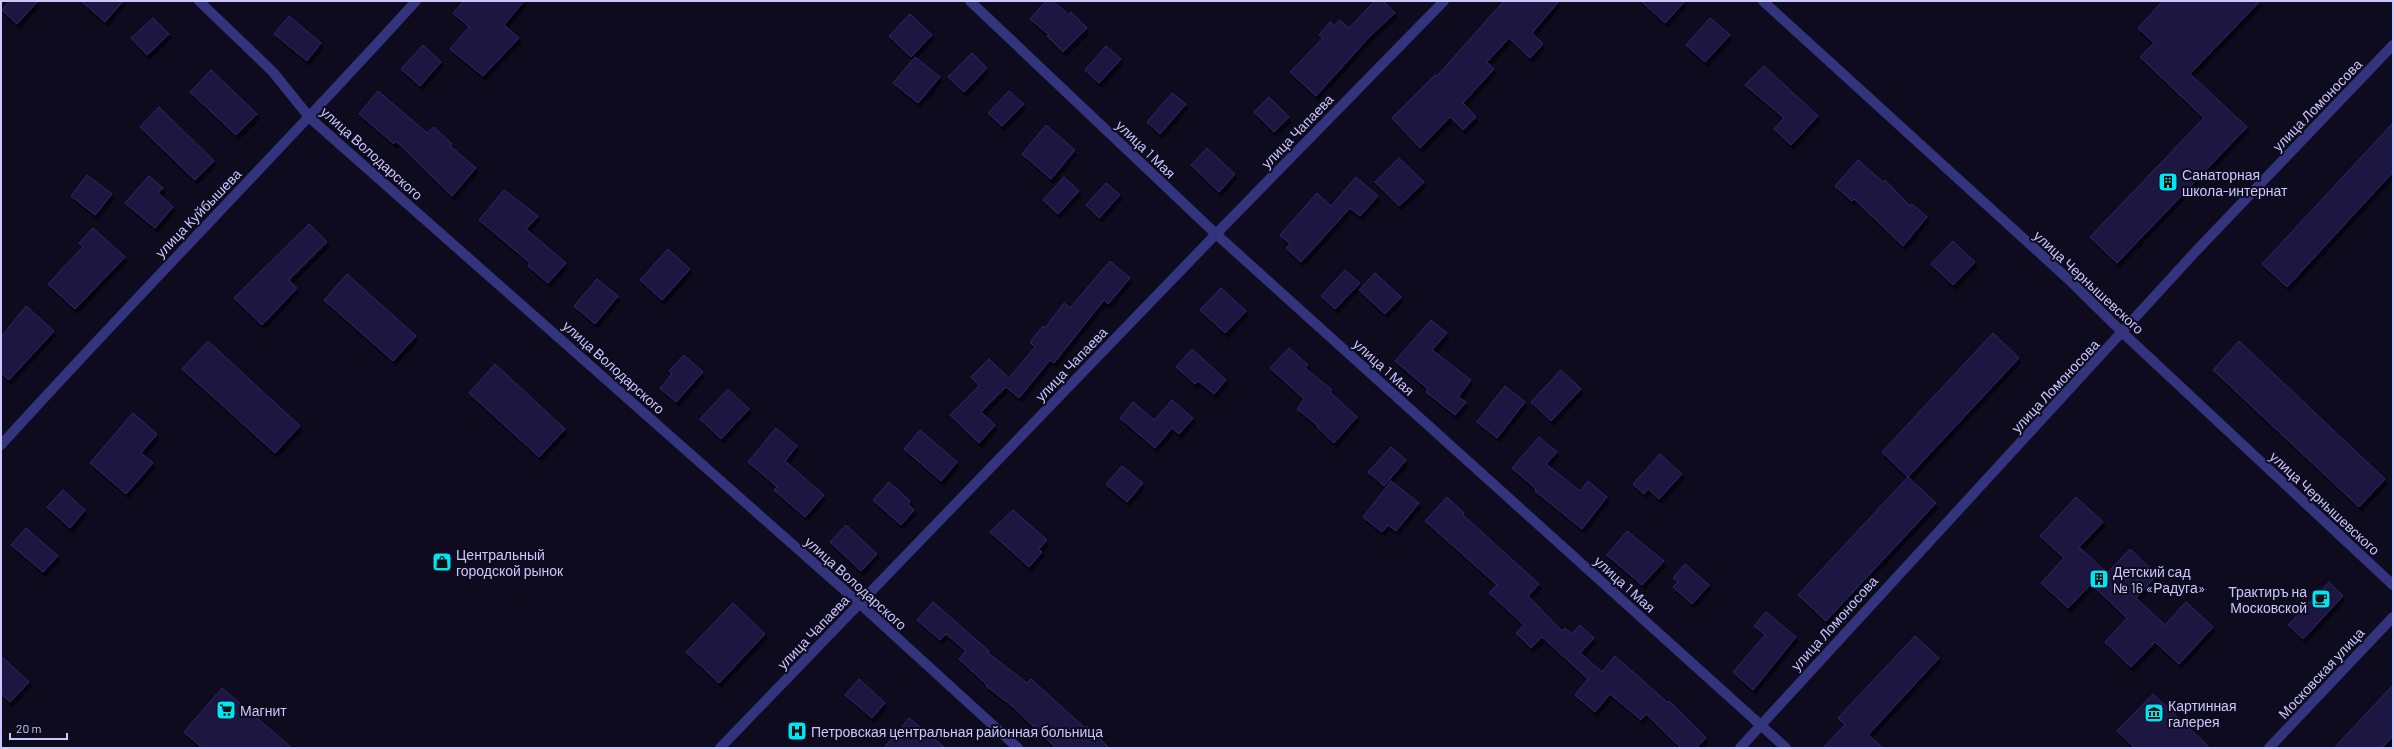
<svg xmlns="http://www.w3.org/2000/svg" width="2394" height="749" font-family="Barlow,sans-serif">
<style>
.building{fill:#1c163f;stroke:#31276c;filter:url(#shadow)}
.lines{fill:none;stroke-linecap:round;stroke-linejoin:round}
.minor{stroke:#34347e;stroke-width:10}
.labels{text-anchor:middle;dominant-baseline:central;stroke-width:4;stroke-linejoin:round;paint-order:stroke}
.street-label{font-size:14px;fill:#cbc7ff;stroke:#0d0b1d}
.poi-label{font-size:14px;fill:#cbc7ff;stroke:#0d0b1d;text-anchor:start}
</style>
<defs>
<filter id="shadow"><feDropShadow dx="2.5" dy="4.5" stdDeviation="0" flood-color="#0009"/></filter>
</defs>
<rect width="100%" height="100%" fill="#0d0b1d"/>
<path class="building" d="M10 1H38L17 24 2 10Z
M81 1H123L105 22Z
M464 1H524L504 25 519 38 483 76 450 49 469 27 453 13Z
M1046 1H1053L1069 15 1071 12 1087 28 1063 52 1047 36 1049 35 1030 19Z
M1375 1H1383L1395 13 1370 36 1316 96 1290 72 1323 38 1319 35 1330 22 1335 26 1339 20 1349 28Z
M1504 1H1559L1532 33 1543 44 1530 58 1509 38 1487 62 1494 69 1463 103 1476 117 1463 130 1450 117 1420 148 1392 118 1435 75 1437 76Z
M1641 1H1685L1665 23Z
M2163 1H2260L2190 74 2247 127 2117 263 2090 237 2204 118 2140 57 2154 43 2138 28Z
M910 14 932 35 911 57 889 36Z
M289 16 321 43 307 61 274 34Z
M153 18 169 34 147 55 131 38Z
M1710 18 1730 35 1705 62 1686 45Z
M423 45 441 62 420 86 401 69Z
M1106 46 1121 59 1099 83 1085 70Z
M972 53 987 68 964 92 948 77Z
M915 57 940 77 918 103 893 83Z
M1764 66 1818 116 1791 145 1774 129 1784 118 1745 85Z
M211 70 257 114 236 135 190 92Z
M378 91 427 133 434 127 452 144 450 146 476 168 452 196 396 141 394 144 359 114Z
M1009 91 1024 104 1002 126 988 113Z
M1172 93 1186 104 1160 134 1147 122Z
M1269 97 1289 117 1274 132 1254 112Z
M159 107 214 161 195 180 140 127Z
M2393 123V172L2287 287 2262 264Z
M1046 125 1075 150 1051 179 1022 154Z
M1207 148 1235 174 1219 192 1191 165Z
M1399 158 1424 182 1399 206 1375 182Z
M1858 160 1883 182 1885 180 1910 206 1912 204 1927 217 1903 246 1854 199 1852 201 1835 186Z
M87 175 112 194 95 215 71 196Z
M149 176 163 188 158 193 173 207 155 228 125 203Z
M1064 177 1079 191 1058 214 1043 200Z
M1356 177 1378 196 1360 216 1350 208 1301 262 1286 248 1290 244 1280 235 1317 193 1331 206Z
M1106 183 1120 195 1099 218 1086 205Z
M504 190 538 216 526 229 566 263 548 283 528 266 530 263 479 220Z
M309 224 327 242 289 280 297 288 262 325 234 298Z
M93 228 125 257 75 309 48 284 83 247 79 243Z
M1953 241 1975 262 1953 285 1931 264Z
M668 249 690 269 662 300 640 280Z
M1110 261 1130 278 1108 304 1104 300 1054 363 1050 360 1019 398 1006 387 981 412 995 425 979 443 950 415 979 386 971 377 989 359 1009 378 1035 347 1030 342 1043 326 1045 328 1064 303 1070 308Z
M1345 270 1360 283 1335 309 1321 296Z
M1375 273 1401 297 1385 314 1359 290Z
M347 274 416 336 393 361 324 300Z
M597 279 618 296 595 324 574 306Z
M1221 288 1246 311 1225 333 1200 310Z
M26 306 54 331 9 380 1 373V337Z
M1431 320 1447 333 1432 350 1471 380 1458 397 1466 402 1455 415 1426 392 1428 389 1395 361Z
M1993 333 2019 358 1908 477 1882 452Z
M208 341 300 426 275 453 182 369Z
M2239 341 2385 479 2359 507 2213 370Z
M1289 348 1308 365 1305 368 1332 390 1330 392 1357 417 1334 443 1317 427 1318 426 1297 409 1304 399 1270 368Z
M1192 349 1226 380 1214 394 1198 381 1195 384 1176 367Z
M684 355 703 372 676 402 660 388 672 374 669 371Z
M495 364 565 429 539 457 469 393Z
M1561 370 1581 389 1551 421 1531 402Z
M1505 386 1525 402 1497 438 1477 422Z
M728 389 749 409 721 439 700 419Z
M1172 400 1193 418 1179 434 1172 428 1155 448 1120 418 1133 402 1154 420Z
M133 413 157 434 141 453 153 463 126 494 90 463Z
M776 428 797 446 785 461 824 495 805 517 774 490 777 487 748 462Z
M920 430 957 462 941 481 904 449Z
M1539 437 1557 452 1546 464 1580 491 1588 481 1607 497 1582 529 1535 491 1536 489 1512 468Z
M1391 447 1406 460 1384 486 1368 472Z
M1660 454 1682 474 1659 499 1648 489 1644 494 1633 484Z
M1122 466 1143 483 1127 502 1106 484Z
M1908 477 1936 503 1826 621 1798 595Z
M1391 481 1419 503 1396 531 1388 525 1382 532 1363 517Z
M889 482 910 501 908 504 914 510 901 525 873 500Z
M63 490 85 510 70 528 47 507Z
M1447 497 1464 513 1463 515 1539 584 1528 596 1562 631 1565 628 1572 634 1580 625 1594 638 1580 653 1602 672 1615 656 1668 703 1669 701 1706 738 1696 748H1681L1646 714 1641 720 1610 694 1595 712 1575 695 1588 679 1542 637 1531 648 1516 633 1524 625 1489 593 1497 585 1425 521Z
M2076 497 2103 522 2079 547 2107 573 2130 549 2157 575 2136 598 2165 625 2186 602 2213 627 2179 664 2155 642 2131 667 2105 642 2127 618 2091 584 2068 608 2041 583 2064 558 2040 536Z
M1013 510 1047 540 1039 549 1042 552 1029 567 990 532Z
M846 525 877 554 861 571 830 542Z
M26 528 58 556 43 572 11 545Z
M1627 531 1664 561 1642 585 1607 555Z
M1685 564 1709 585 1692 604 1673 587 1678 582 1673 578Z
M2329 582 2343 596 2303 639 2288 625Z
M933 602 989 651 988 653 1027 683 1031 679 1085 728 1087 726 1109 748H1056L1012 706 986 686 987 685 959 659 966 651 946 634 940 640 917 620Z
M733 603 765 634 719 683 686 652Z
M1766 612 1796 637 1753 690 1733 672 1765 635 1754 626Z
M1915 636 1939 658 1868 735 1883 748H1823L1845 725 1838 718Z
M1 656 29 682 10 702 1 694Z
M859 679 885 703 872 718 845 695Z
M2393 685V736L2382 748H2334Z
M222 688 292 748H202L184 732Z
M2153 694 2210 748H2135L2117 731Z
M909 718 945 748H884Z"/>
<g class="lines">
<path class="minor" d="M199 1 273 72 310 118 859 603 1018 748
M970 1 1216 234 1786 748
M1763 1 2067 278 2123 333 2393 585
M1 445C137 295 280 151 416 1
M720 748 1216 234 1444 1
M1740 748 2197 250 2393 45
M2269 748 2393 617"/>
</g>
<defs>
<g id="building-square" transform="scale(1)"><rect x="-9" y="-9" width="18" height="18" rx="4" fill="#00e5f2" stroke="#0d0b1d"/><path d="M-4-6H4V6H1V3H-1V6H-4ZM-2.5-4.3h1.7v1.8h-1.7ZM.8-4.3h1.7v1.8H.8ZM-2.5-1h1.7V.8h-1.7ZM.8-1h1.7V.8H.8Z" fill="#111"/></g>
<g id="shop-square" transform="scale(1)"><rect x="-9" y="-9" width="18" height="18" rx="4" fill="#00e5f2" stroke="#0d0b1d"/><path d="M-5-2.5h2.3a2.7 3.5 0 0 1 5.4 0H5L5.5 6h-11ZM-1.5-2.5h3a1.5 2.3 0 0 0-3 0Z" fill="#111"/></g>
<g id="cafe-square" transform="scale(1)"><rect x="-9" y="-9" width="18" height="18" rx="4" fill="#00e5f2" stroke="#0d0b1d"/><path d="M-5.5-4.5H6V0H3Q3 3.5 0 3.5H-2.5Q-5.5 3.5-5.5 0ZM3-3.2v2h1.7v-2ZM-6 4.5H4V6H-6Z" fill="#111"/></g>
<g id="supermarket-square" transform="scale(1)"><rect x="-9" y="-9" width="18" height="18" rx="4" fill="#00e5f2" stroke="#0d0b1d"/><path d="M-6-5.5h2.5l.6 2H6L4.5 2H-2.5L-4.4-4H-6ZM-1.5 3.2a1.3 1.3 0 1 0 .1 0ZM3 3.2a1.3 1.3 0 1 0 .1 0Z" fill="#111"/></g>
<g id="museum-square" transform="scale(1)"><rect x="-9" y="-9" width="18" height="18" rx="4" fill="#00e5f2" stroke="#0d0b1d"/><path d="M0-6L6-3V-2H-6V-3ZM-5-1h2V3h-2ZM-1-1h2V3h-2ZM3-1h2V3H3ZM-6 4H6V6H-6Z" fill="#111"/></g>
<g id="hospital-square" transform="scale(1)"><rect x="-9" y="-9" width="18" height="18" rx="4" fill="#00e5f2" stroke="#0d0b1d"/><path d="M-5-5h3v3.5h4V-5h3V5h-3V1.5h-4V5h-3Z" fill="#111"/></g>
</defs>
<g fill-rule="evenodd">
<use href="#building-square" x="2168" y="182"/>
<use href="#shop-square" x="442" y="562"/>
<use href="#building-square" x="2099" y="579"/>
<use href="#cafe-square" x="2321" y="599"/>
<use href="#supermarket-square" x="226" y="710"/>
<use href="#museum-square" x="2154" y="713"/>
<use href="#hospital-square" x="797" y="731"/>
</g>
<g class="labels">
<g class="street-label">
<text transform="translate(2317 105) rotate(-46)">улица Ломоносова</text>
<text transform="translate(1297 131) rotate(-46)">улица Чапаева</text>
<text transform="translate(1146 149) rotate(44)">улица 1 Мая</text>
<text transform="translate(372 153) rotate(42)">улица Володарского</text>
<text transform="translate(198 213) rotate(-46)">улица Куйбышева</text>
<text transform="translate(2089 282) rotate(43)">улица Чернышевского</text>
<text transform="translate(1071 364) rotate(-46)">улица Чапаева</text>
<text transform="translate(614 367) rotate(42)">улица Володарского</text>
<text transform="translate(1384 367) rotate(42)">улица 1 Мая</text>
<text transform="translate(2055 386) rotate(-47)">улица Ломоносова</text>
<text transform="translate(2325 503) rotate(43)">улица Чернышевского</text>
<text transform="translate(856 583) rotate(42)">улица Володарского</text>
<text transform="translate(1625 584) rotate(42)">улица 1 Мая</text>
<text transform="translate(1834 623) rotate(-48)">улица Ломоносова</text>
<text transform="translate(813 632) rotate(-46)">улица Чапаева</text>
<text transform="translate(2321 673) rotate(-47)">Московская улица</text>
</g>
<g class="poi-label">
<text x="2182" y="174">Санаторная<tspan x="2182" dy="16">школа-интернат</tspan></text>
<text x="456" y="554">Центральный<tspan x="456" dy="16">городской рынок</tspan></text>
<text x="2113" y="571">Детский сад<tspan x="2113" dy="16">№ 16 «Радуга»</tspan></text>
<text x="2307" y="591" text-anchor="end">Трактиръ на<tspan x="2307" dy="16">Московской</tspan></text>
<text x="2168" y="705">Картинная<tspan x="2168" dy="16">галерея</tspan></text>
<text x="240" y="710">Магнит</text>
<text x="811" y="731">Петровская центральная районная больница</text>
</g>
</g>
<rect width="2394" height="749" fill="none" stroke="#cbc7ff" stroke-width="4"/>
<path d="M10 733v6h57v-6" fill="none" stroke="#cbc7ff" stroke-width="2"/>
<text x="16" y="733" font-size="12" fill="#cbc7ff" stroke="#0d0b1d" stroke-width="3" paint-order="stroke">20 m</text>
</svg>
